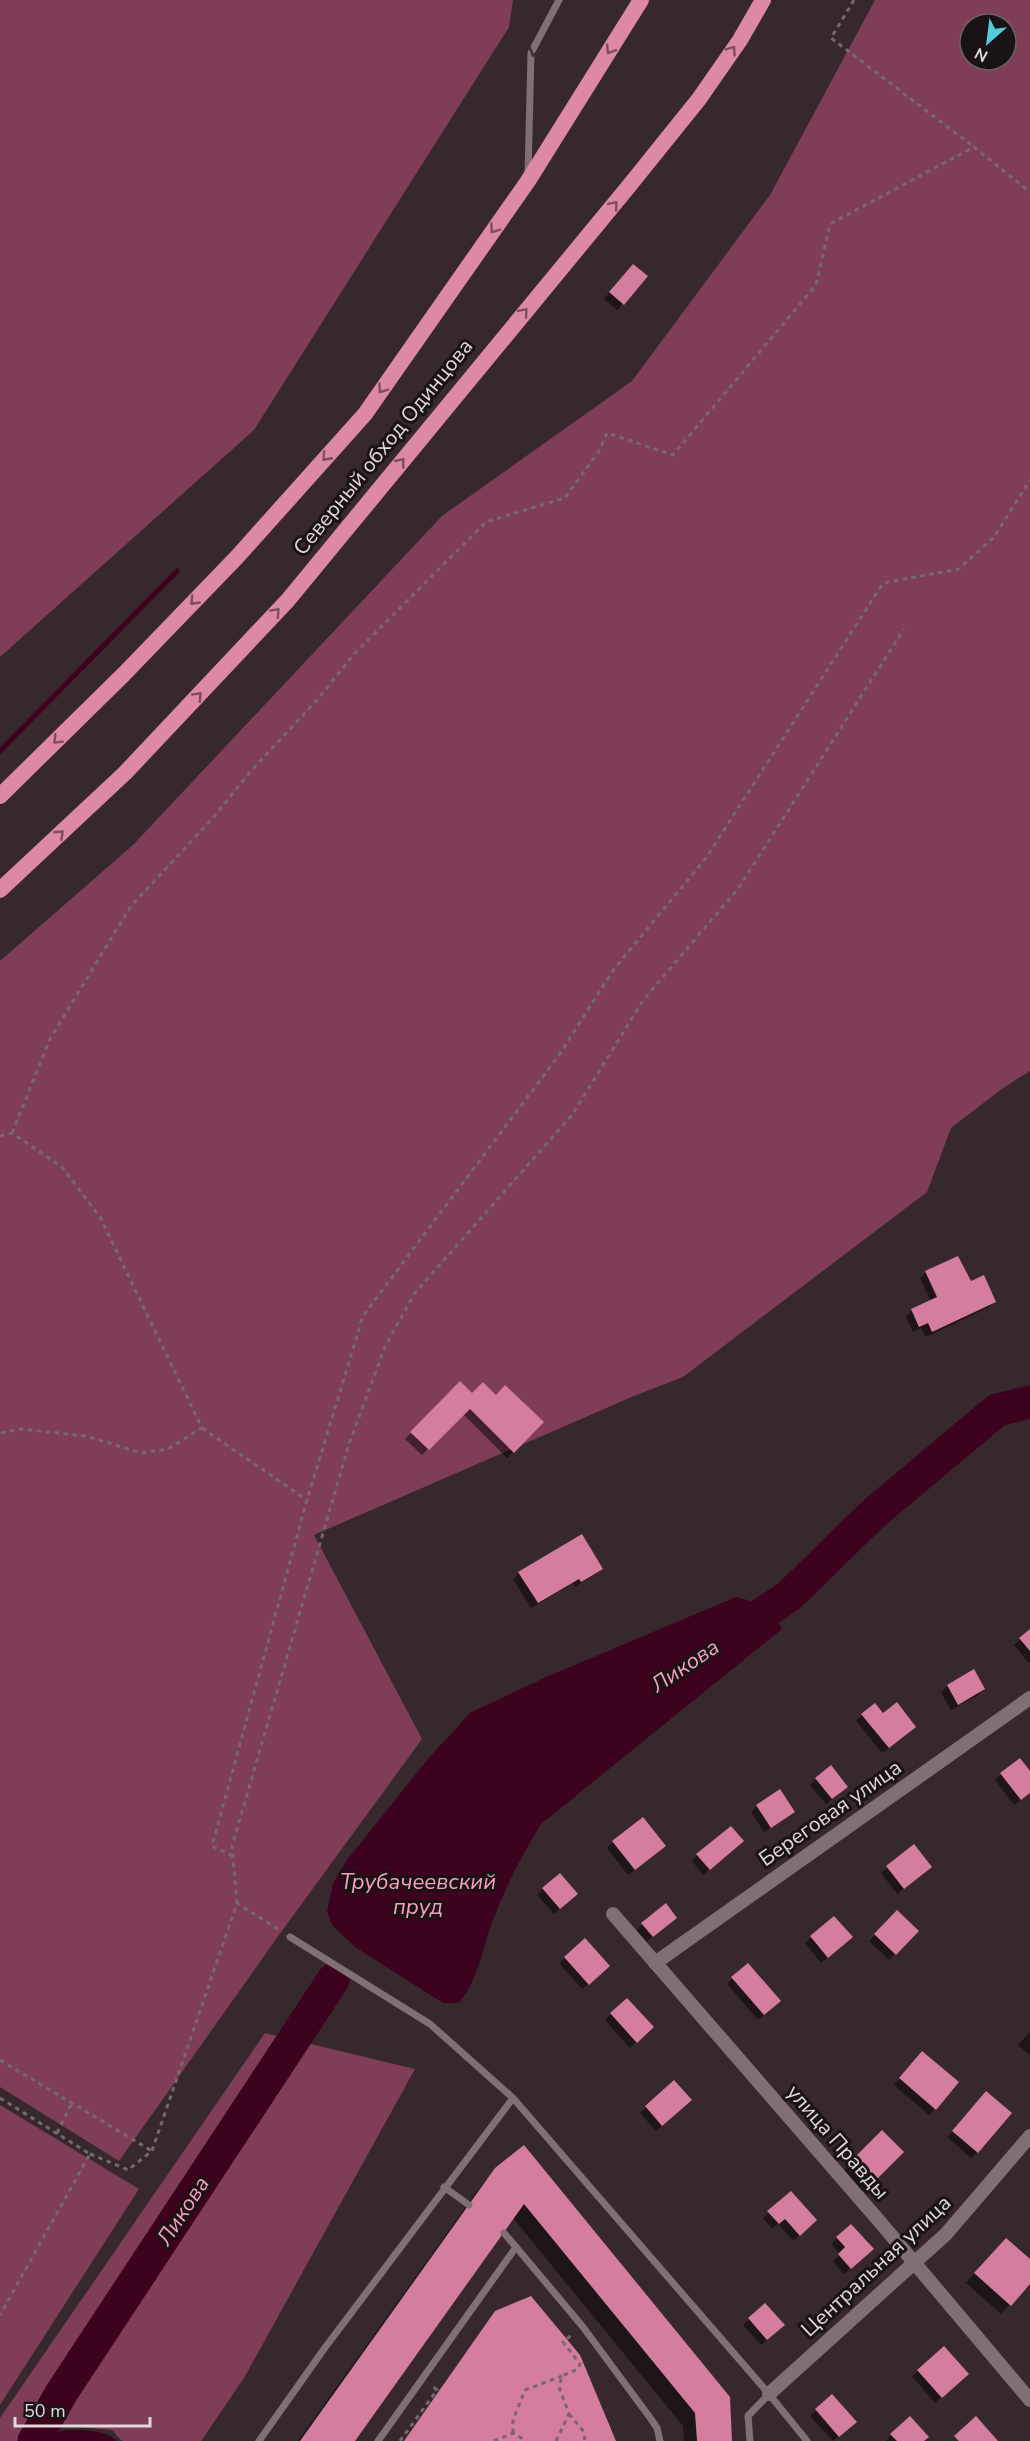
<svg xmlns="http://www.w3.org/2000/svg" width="1030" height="2441" font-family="'Nunito Sans',sans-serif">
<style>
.green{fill:#7f3d57;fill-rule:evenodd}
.water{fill:#3c021e}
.shadow{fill:#0007}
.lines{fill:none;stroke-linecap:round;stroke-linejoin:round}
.stream{stroke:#3c021e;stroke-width:5}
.river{stroke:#3c021e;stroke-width:33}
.building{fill:#d57d9e}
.path{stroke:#76696d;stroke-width:3;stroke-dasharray:4.5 4.5;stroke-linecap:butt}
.service{stroke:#806f74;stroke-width:7}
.minor{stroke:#806f74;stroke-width:14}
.trunk{stroke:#de88a8;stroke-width:16}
.oneway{stroke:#7c4e5e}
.oneway2{stroke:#392f32}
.labels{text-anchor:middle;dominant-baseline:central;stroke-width:6;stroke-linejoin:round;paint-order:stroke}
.street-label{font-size:21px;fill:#e2d8db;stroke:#1a1315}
.water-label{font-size:22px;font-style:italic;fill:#fb9fc1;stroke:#1a1315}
</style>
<rect width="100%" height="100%" fill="#37282d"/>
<path class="green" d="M0 0H513L509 27 254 430 0 657Z
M875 0H1030V1071L1003 1088 951 1128 927 1192 683 1377 634 1396 314 1535 422 1739 279 1935 119 2161 0 2087V961L133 845 442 516 632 381 770 195ZM970 24H1006V60H970Z
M265 2033 415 2069 244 2378 201 2441H122L112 2430 58 2425 22 2439 21 2441H0V2418Z
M0 2105 139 2189 0 2405Z"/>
<path class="water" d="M736 1597C761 1604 770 1604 782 1629L541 1824C521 1856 505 1888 492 1923 481 1952 479 1978 459 2003H443L355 1947 333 1926 327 1912 333 1883 347 1860 427 1760 470 1713 544 1678Z
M66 2430C83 2430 104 2429 117 2441H25Z"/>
<path class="shadow" d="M627 271 646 276 617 310 604 299Z
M926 1272 970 1283 995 1301 989 1307 926 1337 921 1328 913 1332 906 1317 912 1311 931 1302 920 1278Z
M460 1383 472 1395 495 1397 542 1422 507 1458 463 1414 422 1455 405 1439Z
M601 1569 575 1587 573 1583 531 1608 513 1579 519 1573Z
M1030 1631V1662L1029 1663 1014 1645Z
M974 1671 984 1689 978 1695 951 1710 941 1692 947 1686Z
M862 1715H883L909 1732 882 1753 856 1721Z
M1030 1773V1793L1014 1805 995 1780 1001 1774Z
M816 1779 840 1793 826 1804 810 1785Z
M757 1806 793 1812 764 1832 751 1812Z
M613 1842 658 1852 628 1875 607 1848Z
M914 1846 924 1873 897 1894 881 1873Z
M736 1847 703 1875 692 1861 697 1855Z
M543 1889 570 1899 554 1914 537 1895Z
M897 1912 917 1931 889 1960 869 1941Z
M834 1918 845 1943 821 1963 805 1943Z
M670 1923 646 1942 637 1930 642 1924Z
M565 1958 602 1972 582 1989 559 1963Z
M733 1978 773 2007 758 2020 727 1984Z
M611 2014 646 2033 630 2048 605 2020Z
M1030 2032V2055L1018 2045Z
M917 2059 935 2109 929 2115 894 2085Z
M674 2082 684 2106 656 2131 640 2113Z
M980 2099 977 2152 971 2158 947 2137Z
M882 2132 902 2152 862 2192 842 2172Z
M496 2170 731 2441H684L683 2426 513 2218 353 2441H298L483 2183Z
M791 2193 809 2226 793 2241 778 2224 772 2229 763 2218Z
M837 2238 866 2255 844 2274 833 2261 840 2254 831 2244Z
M996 2249 1030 2261V2282L1001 2314 966 2283Z
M765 2305 777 2331 761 2345 743 2325Z
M918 2371 961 2380 935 2403 912 2376Z
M832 2396 849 2428 833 2441 810 2416Z
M891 2435 922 2441H886Z"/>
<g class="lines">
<path class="stream" d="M0 751 177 571"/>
<path class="river" d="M732 1634 789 1596 873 1514 997 1410 1030 1402
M34 2441 62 2392 333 1980"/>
</g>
<path class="building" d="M633 264 648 276 624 305 609 292Z
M958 1256 971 1281 984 1275 996 1302 932 1332 928 1323 919 1327 911 1309 937 1297 925 1271Z
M460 1381 472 1393 483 1382 496 1395 505 1385 544 1422 514 1453 470 1409 429 1450 410 1432Z
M582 1534 603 1569 581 1582 579 1579 538 1603 518 1572Z
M1030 1629V1651L1019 1638Z
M974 1669 985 1689 958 1705 947 1685Z
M897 1702 916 1727 889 1748 861 1714 875 1703 883 1713Z
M1020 1758 1030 1771V1793L1021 1800 1000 1773Z
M831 1765 848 1787 832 1799 815 1778Z
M780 1789 795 1812 771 1828 756 1805Z
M643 1817 666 1846 635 1870 612 1841Z
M731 1826 744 1841 710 1870 696 1854Z
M914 1844 932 1867 904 1889 886 1866Z
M560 1873 578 1894 560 1909 542 1888Z
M666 1903 677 1918 653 1937 641 1923Z
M897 1910 919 1931 896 1955 874 1934Z
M834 1916 853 1937 828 1958 810 1936Z
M585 1938 610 1966 589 1985 564 1957Z
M748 1963 781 2001 764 2015 731 1977Z
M627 1998 654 2027 637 2043 610 2013Z
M922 2051 959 2082 936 2110 899 2078Z
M674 2080 692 2100 662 2126 645 2106Z
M986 2091 1012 2113 978 2153 952 2131Z
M882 2130 904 2152 869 2187 847 2165Z
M524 2145 730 2397 732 2441H697L695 2413 524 2204 355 2441H300L495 2168Z
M791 2191 817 2220 800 2236 785 2219 779 2224 767 2211Z
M851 2224 874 2249 851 2269 838 2254 845 2247 836 2237Z
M1006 2238 1030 2259V2284L1011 2306 974 2273Z
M531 2296 580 2355 616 2441H404L495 2311Z
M765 2303 785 2325 767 2340 748 2318Z
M944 2346 969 2374 942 2398 917 2370Z
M832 2394 857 2422 839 2437 815 2409Z
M910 2416 929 2437 924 2441H897L890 2434Z
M976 2416 998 2441H959L954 2436Z"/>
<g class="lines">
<path class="path" d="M854 0 831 38 974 147
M12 1133 50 1039 131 906 213 818 250 772 318 699 355 653 486 522 565 498 599 451 607 433 673 455 816 285 830 224 974 147 1030 192
M0 1136 12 1133 62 1167 100 1217 202 1428 168 1449 141 1453 86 1436 21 1429 0 1433
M202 1428 307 1500
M233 1856 212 1846 307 1500 363 1316 559 1055 614 969 706 858 883 583 959 569 994 537 1030 480
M237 1903 232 1846 349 1444 385 1347 414 1294 572 1115 644 999 738 889 904 629
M0 2060 152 2151
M0 2098 90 2154 0 2315
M57 2133 72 2103
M90 2154 128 2170 152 2151 237 1903 281 1931
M569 2414 584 2432 585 2441
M513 2433V2420L525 2390 562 2376
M400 2441 437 2390 432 2386
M494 2441 513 2433 526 2441
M556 2441 569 2414 559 2387 562 2376 578 2369 580 2364 563 2342 574 2333"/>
<path class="service" d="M528 174 531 53 559 0
M290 1937 430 2024 513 2098 769 2394 807 2441
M444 2187 469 2205
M504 2233 516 2247
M259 2441 324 2349 513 2098
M378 2441 516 2247 583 2327 651 2419 657 2428 660 2441
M750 2441 748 2416 769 2394"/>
<path class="minor" d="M613 1914 880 2222 1030 2400
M655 1963 1030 1698
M769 2394 946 2234 1030 2136"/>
<path class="trunk" d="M0 796 124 674 237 557 365 414 528 181 641 0
M0 890 125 773 288 600 629 186 699 99 740 40 763 0"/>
</g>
<defs><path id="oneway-chevron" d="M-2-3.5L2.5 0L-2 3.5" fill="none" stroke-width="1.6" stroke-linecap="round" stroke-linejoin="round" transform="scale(1.5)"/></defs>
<g class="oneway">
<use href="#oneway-chevron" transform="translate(610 50) rotate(122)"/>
<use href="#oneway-chevron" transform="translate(732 50) rotate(-55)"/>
<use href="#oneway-chevron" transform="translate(614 205) rotate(-50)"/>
<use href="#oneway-chevron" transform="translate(494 229) rotate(125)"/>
<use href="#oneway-chevron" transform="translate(524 312) rotate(-50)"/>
<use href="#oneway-chevron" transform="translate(382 389) rotate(125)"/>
<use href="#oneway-chevron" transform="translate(326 457) rotate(132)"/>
<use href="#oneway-chevron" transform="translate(401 462) rotate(-51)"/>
<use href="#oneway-chevron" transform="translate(194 601) rotate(134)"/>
<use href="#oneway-chevron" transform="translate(276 612) rotate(-47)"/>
<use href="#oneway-chevron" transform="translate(198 696) rotate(-47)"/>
<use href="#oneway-chevron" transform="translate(57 740) rotate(135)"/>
<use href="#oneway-chevron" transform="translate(60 834) rotate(-43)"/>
</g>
<use class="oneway2" href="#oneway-chevron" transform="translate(534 52) rotate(106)"/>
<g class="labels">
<g class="street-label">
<text transform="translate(383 447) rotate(-51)">Северный обход Одинцова</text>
<text transform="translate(830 1813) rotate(-35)">Береговая улица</text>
<text transform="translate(838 2142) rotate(49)">улица Правды</text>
<text transform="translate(876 2266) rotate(-43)">Центральная улица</text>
</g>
<g class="water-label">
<text transform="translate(685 1666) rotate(-34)">Ликова</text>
<text x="418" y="1882">Трубачеевский<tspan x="418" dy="25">пруд</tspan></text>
<text transform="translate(183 2211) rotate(-57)">Ликова</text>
</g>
</g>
<g transform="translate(988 42) rotate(208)"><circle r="28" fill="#1a1315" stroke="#6a6264" stroke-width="1.5"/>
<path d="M0-4.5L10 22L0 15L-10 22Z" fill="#53cbda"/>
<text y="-9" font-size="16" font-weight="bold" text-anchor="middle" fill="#e2d8db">N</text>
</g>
<path d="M15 2417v9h135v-9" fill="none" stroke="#e2d8db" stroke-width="3"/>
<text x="24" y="2417" font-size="18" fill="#e2d8db" stroke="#1a1315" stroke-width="4.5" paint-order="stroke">50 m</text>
</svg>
